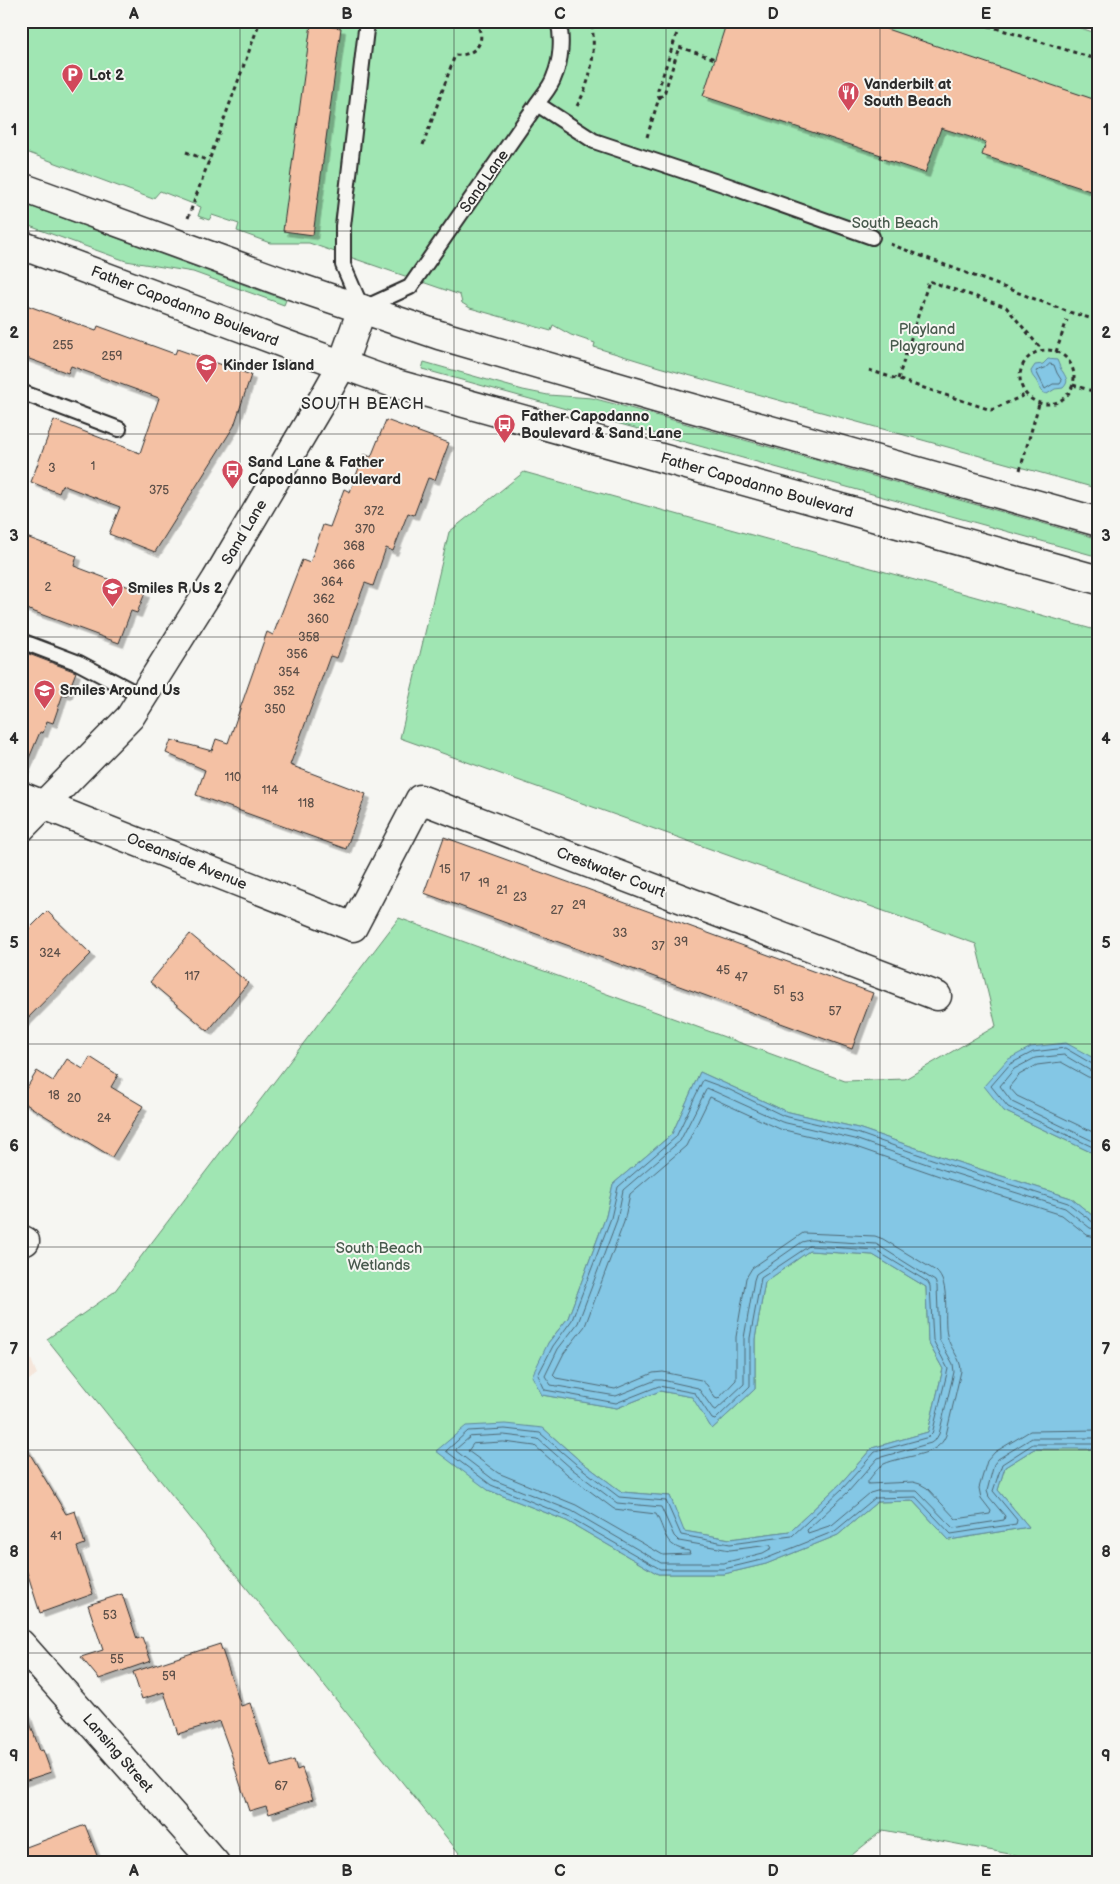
<svg xmlns="http://www.w3.org/2000/svg" width="1120" height="1884" font-family="'Balsamiq Sans',sans-serif">
<defs>
<filter id="shadow"><feDropShadow dx="4.5" dy="4.5" stdDeviation="0" flood-color="#0004"/></filter>
</defs>
<rect width="100%" height="100%" fill="#f6f6f2"/>
<filter id="ink" filterUnits="userSpaceOnUse"><feTurbulence type="fractalNoise" baseFrequency=".02" numOctaves="2"/><feDisplacementMap in="SourceGraphic" scale="10" xChannelSelector="R" yChannelSelector="G"/><feConvolveMatrix kernelMatrix="1 2 1 2 8 2 1 2 1" color-interpolation-filters="sRGB"/></filter>
<g filter="url(#ink)">
<polygon fill="#f5e6db" points="21,1335 37,1374 21,1386"/>
<g fill="#a0e6b3" stroke="#66886f">
<polygon points="21,21 1059,21 1099,34 1099,489 659,367 594,347 595,343 571,335 553,325 551,331 470,308 462,303 460,295 309,243 270,243 237,231 239,224 212,215 209,220 198,216 201,207 160,191 153,199 21,150"/>
<polygon points="21,203 286,300 284,305 193,272 126,261 21,223"/>
<polygon points="424,362 523,390 548,395 592,398 626,407 1099,539 1099,557 422,369"/>
<polygon points="524,472 1099,631 1099,1061 1097,1061 1004,1111 1099,1156 1099,1221 1071,1198 951,1160 858,1128 785,1111 700,1072 672,1134 613,1184 606,1216 568,1318 548,1343 542,1395 617,1408 660,1391 693,1397 712,1429 755,1389 755,1339 765,1282 809,1251 873,1255 926,1287 928,1342 943,1369 928,1432 872,1448 840,1484 790,1531 730,1539 683,1531 670,1496 622,1492 579,1460 543,1428 488,1490 567,1521 658,1574 724,1574 766,1564 838,1535 877,1502 913,1501 949,1540 1029,1527 998,1490 1005,1467 1034,1449 1099,1449 1099,1863 1057,1863 883,1830 842,1863 467,1863 47,1339 114,1292 399,918 845,1081 905,1079 996,1026 976,944 400,738 449,532"/>
</g>
<g fill="#84c7e5" stroke="#60899b">
<path d="M 1048,359 L 1057,360 C 1059,364 1060,369 1063,372 C 1067,379 1069,382 1063,388 L 1055,389 L 1047,394 C 1038,392 1041,388 1037,382 C 1034,377 1032,377 1031,371 L 1035,365 L 1043,364 Z"/>
<polygon points="1066,1043 1099,1061 1099,1156 1004,1111 984,1086 1007,1060 1031,1047"/>
<polygon points="700,1072 785,1111 858,1128 951,1160 1071,1198 1099,1221 1099,1449 1034,1449 1005,1467 998,1490 1029,1527 949,1540 913,1501 877,1502 838,1535 766,1564 724,1574 658,1574 567,1521 488,1490 436,1451 466,1426 505,1424 543,1428 579,1460 622,1492 670,1496 684,1531 730,1539 790,1531 840,1484 872,1448 928,1432 943,1369 928,1342 926,1287 873,1255 809,1251 765,1282 755,1339 755,1389 712,1429 692,1397 660,1391 617,1408 542,1395 532,1376 548,1343 568,1318 606,1216 613,1184 672,1134"/>
</g>
<g fill="none" stroke-linecap="round" stroke-linejoin="round">
<g stroke="#4f6975" stroke-width="1">
<polygon points="1050,364 1054,365 1057,373 1062,381 1060,384 1053,384 1045,389 1036,371 1045,368"/>
<polyline points="1099,1066 1094,1065 1065,1048 1033,1052 1010,1064 991,1086 1008,1107 1099,1150"/>
<polyline points="1099,1072 1091,1071 1064,1055 1035,1058 1014,1069 1000,1086 1012,1102 1099,1144"/>
<polyline points="1099,1079 1088,1077 1061,1062 1037,1065 1019,1075 1009,1087 1017,1096 1099,1135"/>
<polyline points="1099,1224 1094,1223 1068,1203 949,1165 857,1133 784,1116 730,1090 703,1080 676,1137 618,1187 611,1218 572,1320 553,1346 538,1375 545,1390 616,1403 659,1386 695,1393 712,1419 715,1420 750,1386 750,1338 761,1278 809,1246 875,1250 928,1282 930,1286 933,1340 948,1369 932,1434 929,1437 875,1452 843,1488 792,1536 730,1544 681,1535 666,1501 619,1497 576,1464 540,1433 505,1429 468,1431 446,1451 491,1485 569,1517 660,1569 724,1569 765,1559 835,1531 875,1498 916,1497 951,1534 1016,1524 1017,1520 993,1491 1002,1464 1033,1444 1099,1444"/>
<polyline points="1099,1230 1090,1228 1065,1208 947,1171 855,1139 782,1122 707,1088 680,1141 623,1190 617,1220 578,1323 558,1349 545,1376 551,1385 616,1396 656,1380 662,1380 698,1388 713,1409 716,1410 744,1384 744,1338 754,1280 756,1274 802,1242 810,1240 876,1244 935,1281 937,1286 939,1339 953,1364 954,1372 939,1434 936,1439 931,1443 878,1458 848,1492 807,1530 808,1533 832,1525 870,1493 877,1491 917,1491 953,1528 1004,1520 1005,1516 989,1497 987,1491 994,1464 998,1459 1032,1438 1099,1438"/>
<path d="M 1099,1238 L 1087,1235 L 1062,1215 L 945,1178 L 853,1146 L 780,1129 L 710,1097 L 686,1146 L 630,1194 L 624,1222 L 585,1326 L 564,1353 L 553,1375 L 556,1378 L 615,1389 L 653,1373 L 663,1372 L 701,1380 L 707,1385 L 715,1398 L 718,1399 L 736,1380 L 736,1337 L 746,1278 L 752,1268 L 803,1233 L 875,1236 L 883,1239 L 936,1271 C 951,1284 943,1316 947,1335 C 949,1348 961,1357 961,1371 L 946,1435 C 939,1457 903,1455 884,1464 C 878,1467 872,1476 868,1481 L 868,1484 L 913,1482 L 920,1484 L 927,1488 L 956,1519 L 990,1514 L 991,1511 L 981,1498 L 979,1488 L 987,1461 L 995,1452 L 1030,1431 L 1099,1430"/>
<polygon points="504,1435 538,1439 572,1469 617,1503 661,1507 674,1536 679,1541 730,1550 770,1545 772,1548 763,1553 723,1563 661,1563 572,1511 494,1480 456,1451 456,1449 470,1437"/>
<path d="M 504,1442 L 535,1446 L 567,1474 L 614,1509 L 656,1514 C 667,1534 663,1546 689,1551 L 690,1554 L 663,1555 L 576,1505 L 498,1473 L 468,1451 L 473,1444 Z"/>
</g>
</g>
<g fill="#f4c1a4" stroke="#2b2b2b" filter="url(#shadow)">
<polygon points="727,21 863,21 1099,101 1099,194 982,155 986,142 941,128 925,173 880,158 881,155 703,96"/>
<polygon points="311,24 341,28 313,235 283,231"/>
<polygon points="21,303 96,331 98,326 175,354 177,349 251,375 234,426 155,552 109,534 120,507 62,485 59,493 31,482 54,420 140,453 159,398 71,366 68,373 21,356"/>
<polygon points="386,420 449,443 435,480 428,478 414,515 408,513 393,551 386,548 373,586 365,583 337,658 330,656 290,765 366,794 346,849 196,795 205,770 166,753 171,740 212,751 216,739 228,743 267,632 273,635 302,560 310,563 323,525 330,527 344,489 350,492 364,454 371,457"/>
<polygon points="21,535 77,556 74,566 145,593 137,613 131,611 119,643 21,607"/>
<polygon points="21,651 76,672 67,695 63,694 53,723 47,721 43,733 40,732 22,775"/>
<polygon points="444,837 873,993 852,1049 424,893"/>
<polygon points="47,911 91,954 21,1025 21,937"/>
<polygon points="190,934 248,983 208,1031 150,982"/>
<polygon points="90,1057 118,1075 111,1087 143,1106 112,1157 21,1101 21,1097 37,1071 53,1081 67,1059 83,1069"/>
<polygon points="21,1439 66,1514 75,1511 85,1544 77,1547 93,1594 40,1613 21,1553"/>
<polygon points="122,1594 137,1639 142,1637 151,1661 99,1679 81,1657 103,1650 88,1605"/>
<polygon points="220,1644 241,1706 250,1703 271,1767 294,1760 297,1770 302,1768 313,1799 269,1814 266,1806 249,1811 233,1762 234,1762 219,1721 178,1734 164,1692 142,1699 133,1672"/>
<polygon points="21,1706 24,1706 40,1751 43,1750 51,1772 21,1782"/>
<polygon points="85,1825 100,1863 21,1863 21,1849"/>
</g>
<g fill="none" stroke-linecap="round" stroke-linejoin="round">
<defs>
<g id="service">
<path d="M 367,21 L 343,226 L 343,265 L 362,309 L 410,287 L 537,104 C 542,96 551,87 554,77 C 561,61 563,38 558,21"/>
<polyline points="537,104 594,141 726,185 872,237"/>
<polyline points="21,392 119,429"/>
<polyline points="21,641 79,663 143,697"/>
</g>
<g id="minor">
<polyline points="21,796 353,927 420,799 937,996"/>
<polyline points="21,1239 25,1241"/>
<polyline points="21,1644 215,1863"/>
</g>
<polyline id="tertiary" points="21,828 130,717 216,580 324,397 342,365 362,309"/>
<g id="secondary">
<polyline points="21,187 288,284 439,335 659,399 1099,522"/>
<polyline points="21,245 288,345 396,384 1099,580"/>
</g>
</defs>
<use href="#service" stroke="#2b2b2b" stroke-width="18"/>
<use href="#minor" stroke="#2b2b2b" stroke-width="31"/>
<use href="#tertiary" stroke="#2b2b2b" stroke-width="31"/>
<use href="#secondary" stroke="#2b2b2b" stroke-width="31"/>
<g stroke="#2b2b2b" stroke-width="3" stroke-dasharray="4 4" stroke-linecap="butt">
<polyline points="327,21 327,26"/>
<polyline points="973,21 1099,60"/>
<polyline points="592,25 607,26 613,21"/>
<polyline points="659,98 664,94 679,47 715,59"/>
<path d="M 577,106 C 591,82 597,49 591,21"/>
<polyline points="647,137 659,98 658,90 681,21"/>
<path d="M 423,145 L 455,55 C 477,57 490,37 473,21"/>
<polyline points="186,152 209,161"/>
<polyline points="188,218 260,21"/>
<polyline points="890,244 1069,312 1093,319 1099,318"/>
<circle cx="1047" cy="377" r="27"/>
<polyline points="1056,352 1067,320"/>
<polyline points="869,370 991,410 1025,395"/>
<polyline points="898,379 929,281 1006,307 1042,350"/>
<polyline points="1073,385 1099,393"/>
<polyline points="1020,470 1039,404"/>
</g>
<use href="#service" stroke="#f6f6f2" stroke-width="14"/>
<use href="#minor" stroke="#f6f6f2" stroke-width="28"/>
<use href="#tertiary" stroke="#f6f6f2" stroke-width="28"/>
<use href="#secondary" stroke="#f6f6f2" stroke-width="28"/>
</g>
</g>
<path fill="none" stroke="#2b2b2b" stroke-width="1" stroke-opacity="0.55" d="M 240,21 L 240,1863M 454,21 L 454,1863M 666,21 L 666,1863M 880,21 L 880,1863M 21,231 L 1099,231M 21,434 L 1099,434M 21,637 L 1099,637M 21,840 L 1099,840M 21,1044 L 1099,1044M 21,1247 L 1099,1247M 21,1450 L 1099,1450M 21,1653 L 1099,1653"/>
<defs>
<symbol id="parking-pin" viewBox="-11 -11 22 30"><path d="M0 17L-7.5 6A9.5 9.5 0 1 1 7.5 6Z" fill="#d1495b" stroke="#f6f6f2"/><path d="M-3.5-5.5H1a3.5 3.5 0 0 1 0 7H-1V5.5H-3.5ZM-1-3.4V-.6H.8a1.4 1.4 0 0 0 0-2.8Z" fill="#fff"/></symbol>
<symbol id="restaurant-pin" viewBox="-11 -11 22 30"><path d="M0 17L-7.5 6A9.5 9.5 0 1 1 7.5 6Z" fill="#d1495b" stroke="#f6f6f2"/><path d="M-5-6h1v4h1v-4h1v4h1v-4h1v5L-1.5 .5V6h-2V.5L-5-1ZM5-6V6H3V1.5H1.5Q1.5-4 5-6Z" fill="#fff"/></symbol>
<symbol id="school-pin" viewBox="-11 -11 22 30"><path d="M0 17L-7.5 6A9.5 9.5 0 1 1 7.5 6Z" fill="#d1495b" stroke="#f6f6f2"/><path d="M0-5L7-2L0 1L-7-2ZM-4 1L0 2.5L4 1V4Q0 6-4 4Z" fill="#fff"/></symbol>
<symbol id="bus-pin" viewBox="-11 -11 22 30"><path d="M0 17L-7.5 6A9.5 9.5 0 1 1 7.5 6Z" fill="#d1495b" stroke="#f6f6f2"/><path d="M-5-6H5V4H4V6H2V4H-2V6H-4V4H-5ZM-3.5-4V0h7V-4ZM-3.5 1.2v1.5H-2V1.2ZM2 1.2v1.5H3.5V1.2Z" fill="#fff"/></symbol>
</defs>
<g fill-rule="evenodd">
<use href="#parking-pin" x="60" y="62" width="25" height="34"/>
<use href="#restaurant-pin" x="836" y="80" width="25" height="34"/>
<use href="#school-pin" x="194" y="352" width="25" height="34"/>
<use href="#bus-pin" x="492" y="412" width="25" height="34"/>
<use href="#bus-pin" x="220" y="458" width="25" height="34"/>
<use href="#school-pin" x="100" y="576" width="25" height="34"/>
<use href="#school-pin" x="32" y="678" width="25" height="34"/>
</g>
<g text-anchor="middle" stroke-width="4" stroke-linejoin="round" paint-order="stroke">
<g font-size="12" fill="#5d5049">
<text x="63" y="349">255</text>
<text x="112" y="360">259</text>
<text x="93" y="470">1</text>
<text x="52" y="472">3</text>
<text x="159" y="494">375</text>
<text x="374" y="515">372</text>
<text x="365" y="533">370</text>
<text x="354" y="550">368</text>
<text x="344" y="569">366</text>
<text x="332" y="586">364</text>
<text x="48" y="591">2</text>
<text x="324" y="603">362</text>
<text x="318" y="623">360</text>
<text x="309" y="641">358</text>
<text x="297" y="658">356</text>
<text x="289" y="676">354</text>
<text x="284" y="695">352</text>
<text x="275" y="713">350</text>
<text x="233" y="781">110</text>
<text x="270" y="794">114</text>
<text x="306" y="807">118</text>
<text x="445" y="873">15</text>
<text x="465" y="881">17</text>
<text x="484" y="887">19</text>
<text x="502" y="894">21</text>
<text x="520" y="901">23</text>
<text x="579" y="909">29</text>
<text x="557" y="914">27</text>
<text x="620" y="937">33</text>
<text x="681" y="946">39</text>
<text x="658" y="950">37</text>
<text x="50" y="957">324</text>
<text x="723" y="974">45</text>
<text x="192" y="980">117</text>
<text x="741" y="981">47</text>
<text x="779" y="994">51</text>
<text x="797" y="1001">53</text>
<text x="835" y="1015">57</text>
<text x="54" y="1099">18</text>
<text x="74" y="1102">20</text>
<text x="104" y="1122">24</text>
<text x="56" y="1540">41</text>
<text x="110" y="1619">53</text>
<text x="117" y="1663">55</text>
<text x="169" y="1680">59</text>
<text x="281" y="1790">67</text>
</g>
<g font-size="15" font-weight="bold" fill="#2b2b2b" stroke="#f6f6f2" text-anchor="start">
<text x="89" y="80">Lot 2</text>
<text x="864" y="89">Vanderbilt at<tspan x="864" dy="17">South Beach</tspan></text>
<text x="223" y="370">Kinder Island</text>
<text x="521" y="421">Father Capodanno<tspan x="521" dy="17">Boulevard &amp; Sand Lane</tspan></text>
<text x="248" y="467">Sand Lane &amp; Father<tspan x="248" dy="17">Capodanno Boulevard</tspan></text>
<text x="128" y="593">Smiles R Us 2</text>
<text x="60" y="695">Smiles Around Us</text>
</g>
<g font-size="15" fill="#2b2b2b" stroke="#f6f6f2">
<text transform="translate(484 181) rotate(-55)" y="5">Sand Lane</text>
<text transform="translate(185 306) rotate(21)" y="5">Father Capodanno Boulevard</text>
<text transform="translate(757 485) rotate(16)" y="5">Father Capodanno Boulevard</text>
<text transform="translate(244 532) rotate(-59)" y="5">Sand Lane</text>
<text transform="translate(187 861) rotate(22)" y="5">Oceanside Avenue</text>
<text transform="translate(611 872) rotate(21)" y="5">Crestwater Court</text>
<text transform="translate(118 1753) rotate(49)" y="5">Lansing Street</text>
</g>
<g font-size="15" fill="#485a4d" stroke="#f6f6f2">
<text x="895" y="228">South Beach</text>
<text x="927" y="334">Playland<tspan x="927" dy="17">Playground</tspan></text>
<text x="379" y="1253">South Beach<tspan x="379" dy="17">Wetlands</tspan></text>
</g>
<g font-size="16" letter-spacing="1" fill="#2b2b2b" stroke="#f6f6f2">
<text x="363" y="409">SOUTH BEACH</text>
</g>
</g>
<rect width="1120" height="1884" fill="none" stroke="#f6f6f2" stroke-width="55"/>
<rect x="28" y="28" width="1064" height="1828" fill="none" stroke="#2b2b2b" stroke-width="2"/>
<g font-size="16" text-anchor="middle" font-weight="bold" fill="#2b2b2b">
<text x="134" y="19">A</text>
<text x="347" y="19">B</text>
<text x="560" y="19">C</text>
<text x="773" y="19">D</text>
<text x="986" y="19">E</text>
<text x="14" y="135">1</text>
<text x="1106" y="135">1</text>
<text x="14" y="338">2</text>
<text x="1106" y="338">2</text>
<text x="14" y="541">3</text>
<text x="1106" y="541">3</text>
<text x="14" y="744">4</text>
<text x="1106" y="744">4</text>
<text x="14" y="948">5</text>
<text x="1106" y="948">5</text>
<text x="14" y="1151">6</text>
<text x="1106" y="1151">6</text>
<text x="14" y="1354">7</text>
<text x="1106" y="1354">7</text>
<text x="14" y="1557">8</text>
<text x="1106" y="1557">8</text>
<text x="14" y="1761">9</text>
<text x="1106" y="1761">9</text>
<text x="134" y="1876">A</text>
<text x="347" y="1876">B</text>
<text x="560" y="1876">C</text>
<text x="773" y="1876">D</text>
<text x="986" y="1876">E</text>
</g>
</svg>
